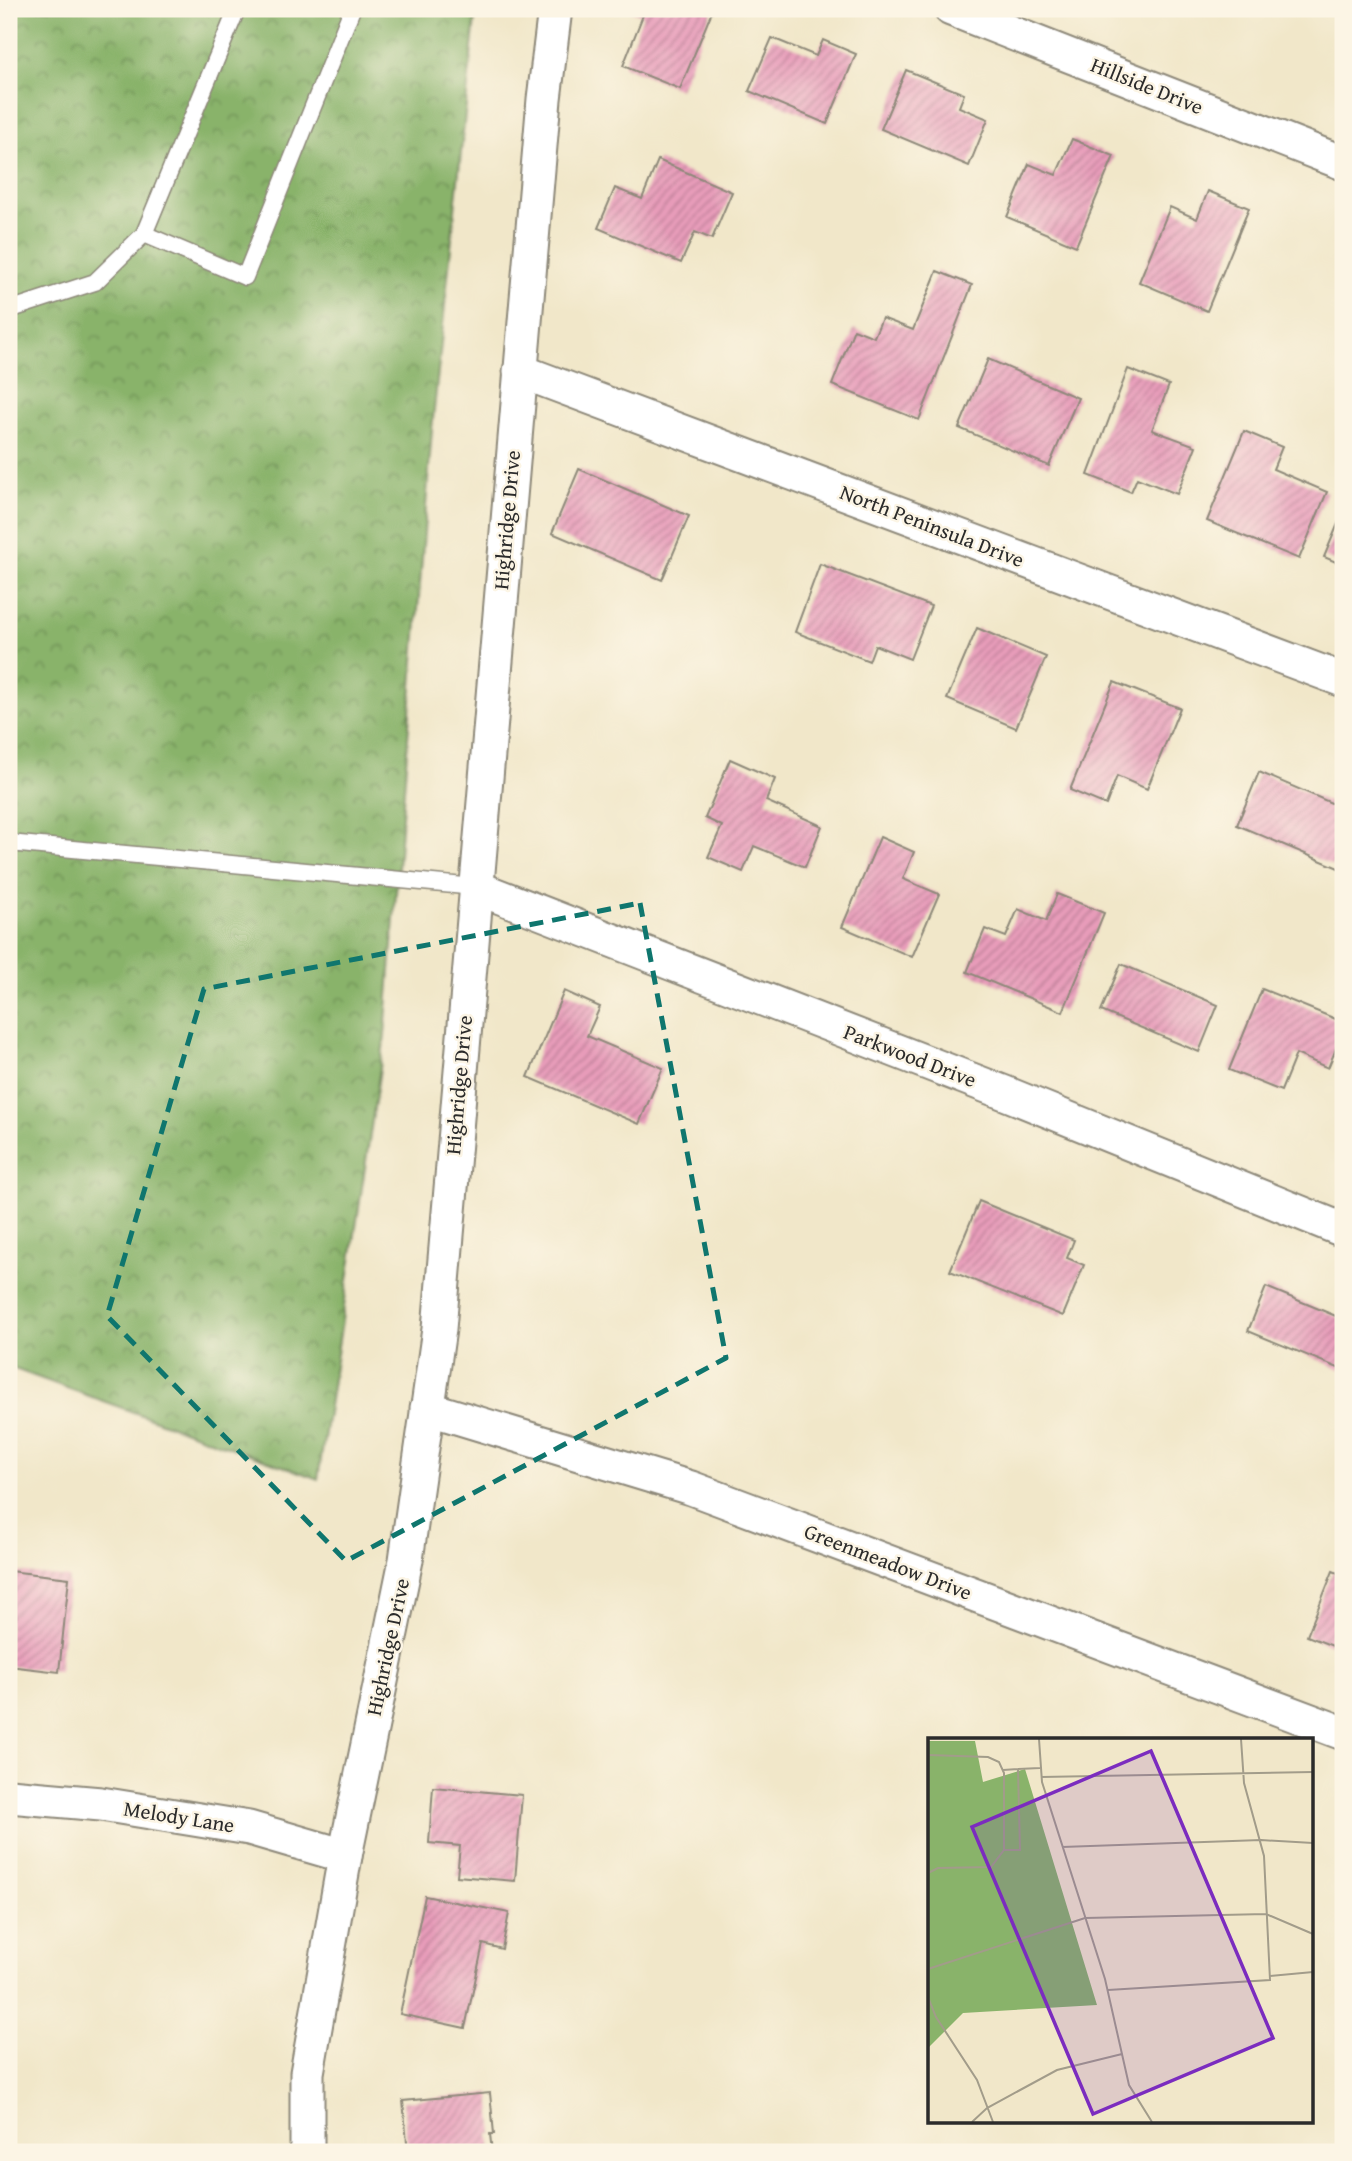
<svg xmlns="http://www.w3.org/2000/svg" width="1352" height="2161" font-family="'Gentium Book Plus',serif">
<defs>
<pattern id="forest-crowns" width="20" height="18" patternUnits="userSpaceOnUse" patternTransform="scale(1.75)"><rect width="20" height="18" fill="#89b36a"/><path d="M2 6a3 3 0 1 1 6 0M12 15a3 3 0 1 1 6 0" fill="none" stroke="#709257"/></pattern>
<pattern id="building-hatch" width="6" height="6" patternUnits="userSpaceOnUse" patternTransform="scale(1.75)"><rect width="6" height="6" fill="#e89cba"/><path d="M-1 1l2-2M0 6l6-6M5 7l2-2" fill="none" stroke="#bc7f97"/></pattern>
</defs>
<rect width="100%" height="100%" fill="#fcf5e5"/>
<filter id="ink" filterUnits="userSpaceOnUse"><feTurbulence type="fractalNoise" baseFrequency=".0143" numOctaves="2"/><feDisplacementMap in="SourceGraphic" scale="14" xChannelSelector="R" yChannelSelector="G"/><feConvolveMatrix kernelMatrix="1 2 1 2 8 2 1 2 1" color-interpolation-filters="sRGB"/></filter>
<filter id="wash" filterUnits="userSpaceOnUse"><feTurbulence type="fractalNoise" baseFrequency=".00686" numOctaves="4" result="noise"/><feDisplacementMap in="SourceGraphic" scale="28" xChannelSelector="R" yChannelSelector="G"/><feGaussianBlur stdDeviation="1.57" result="paint"/><feColorMatrix in="noise" values="0 0 0 0 0 0 0 0 0 0 0 0 0 0 0 0 0 1.4 0 .05"/><feComposite in="paint" operator="in"/></filter>
<g filter="url(#wash)">
<rect width="100%" height="100%" fill="#f1e7c9"/>
<polygon fill="url(#forest-crowns)" stroke="#5a6f4a" stroke-width="2" points="9,9 476,9 432,429 385,1035 318,1479 9,1367"/>
<g id="blocks">
<g fill="url(#building-hatch)">
<polygon points="627,9 713,9 680,89 623,66 643,15"/>
<polygon points="772,38 816,56 823,40 856,54 827,124 749,91"/>
<polygon points="906,70 964,94 959,107 988,119 969,166 881,129"/>
<polygon points="1072,139 1114,156 1076,246 1007,217 1029,164 1056,175"/>
<polygon points="658,160 732,192 712,239 695,232 681,263 598,228 615,188 642,199"/>
<polygon points="1208,191 1249,208 1207,311 1139,282 1170,207 1197,219"/>
<polygon points="937,271 972,285 919,420 832,385 854,329 874,337 882,318 913,330"/>
<polygon points="988,359 1078,398 1049,466 959,428"/>
<polygon points="1128,369 1169,385 1152,430 1196,446 1177,494 1137,478 1131,492 1088,475"/>
<polygon points="1244,431 1282,447 1273,469 1327,492 1299,559 1207,521"/>
<polygon points="579,469 689,516 662,580 552,533"/>
<polygon points="1343,512 1343,565 1324,557"/>
<polygon points="820,564 931,606 910,659 875,645 869,661 795,632"/>
<polygon points="977,628 1046,657 1016,728 947,699"/>
<polygon points="1114,682 1180,708 1147,789 1117,776 1106,805 1070,790"/>
<polygon points="730,759 775,779 766,801 822,826 805,867 754,846 743,872 708,857 722,826 705,818"/>
<polygon points="1259,772 1343,808 1343,870 1237,825"/>
<polygon points="880,837 914,852 903,879 939,894 912,957 842,927"/>
<polygon points="1057,894 1104,913 1063,1012 967,972 985,929 1006,937 1018,909 1046,921"/>
<polygon points="1121,964 1218,1005 1199,1052 1101,1011"/>
<polygon points="1262,989 1343,1022 1343,1032 1328,1068 1296,1054 1281,1091 1229,1070"/>
<polygon points="564,991 600,1007 587,1036 663,1068 639,1124 528,1077"/>
<polygon points="979,1201 1074,1240 1067,1258 1084,1265 1063,1316 950,1271"/>
<polygon points="1266,1287 1343,1319 1343,1370 1248,1331"/>
<polygon points="9,1571 69,1578 59,1672 9,1666"/>
<polygon points="1333,1571 1343,1575 1343,1650 1307,1636"/>
<polygon points="433,1787 522,1795 515,1881 457,1876 460,1846 429,1843"/>
<polygon points="425,1896 509,1913 502,1949 483,1944 465,2028 400,2014"/>
<polygon points="490,2093 494,2134 490,2134 492,2152 408,2152 403,2101"/>
</g>
</g>
</g>
<g filter="url(#ink)">
<use href="#blocks" fill-opacity="0" stroke="#8e897a" stroke-width="2"/>
<g fill="none" stroke-linecap="round" stroke-linejoin="round">
<defs>
<g id="lane">
<polyline points="144,234 245,277 352,9"/>
<polyline points="9,307 15,308 95,282 144,234 237,9"/>
<polyline points="9,843 475,887"/>
</g>
<g id="street">
<polyline points="951,9 1343,163"/>
<polyline points="520,371 1343,680"/>
<polyline points="475,887 1005,1093 1343,1230"/>
<polyline points="427,1408 691,1488 1343,1733"/>
<polyline points="9,1796 101,1804 249,1828 345,1856"/>
<polyline points="307,2152 307,2073 345,1856 406,1560 439,1329 544,99 555,9"/>
</g>
</defs>
<use href="#lane" stroke="#8e897a" stroke-width="19"/>
<use href="#street" stroke="#8e897a" stroke-width="37"/>
<use href="#lane" stroke="#fff" stroke-width="16"/>
<use href="#street" stroke="#fff" stroke-width="33"/>
</g>
</g>
<path fill="none" stroke="#0f766e" stroke-width="5" stroke-dasharray="14 9" stroke-linejoin="round" d="M 640,903 L 726,1358 L 346,1561 L 107,1316 L 204,989 Z"/>
<g text-anchor="middle" stroke-width="5" stroke-linejoin="round" paint-order="stroke">
<g font-size="21" fill="#2b2b2b" stroke="#fcf5e5">
<text transform="translate(1147 86) rotate(22)" y="7">Hillside Drive</text>
<text transform="translate(507 520) rotate(-85)" y="7">Highridge Drive</text>
<text transform="translate(932 526) rotate(21)" y="7">North Peninsula Drive</text>
<text transform="translate(910 1056) rotate(21)" y="7">Parkwood Drive</text>
<text transform="translate(459 1085) rotate(-85)" y="7">Highridge Drive</text>
<text transform="translate(888 1562) rotate(21)" y="7">Greenmeadow Drive</text>
<text transform="translate(388 1647) rotate(-78)" y="7">Highridge Drive</text>
<text transform="translate(179 1817) rotate(9)" y="7">Melody Lane</text>
</g>
</g>
<g transform="translate(928 1738)">
<rect width="385" height="385" fill="#f1e7c9"/>
<path d="M 0,3 L 47,3 L 55,44 L 97,31 L 169,267 L 35,275 L 0,310 Z" fill="#89b36a"/>
<path fill="none" stroke="#a29c8a" stroke-width="2" d="M 111,1 L 114,44 L 177,241 L 201,347 L 224,384M 0,17 L 60,19 L 71,24 L 76,35 L 76,112 L 63,129 L 10,130 L 0,135M 90,31 L 112,30M 75,32 L 90,31 L 92,112 L 76,112M 113,39 L 385,34M 134,109 L 333,102 L 385,105M 0,231 L 157,180 L 338,176 L 385,196M 342,238 L 385,234M 180,252 L 342,242 L 336,118 L 316,45 L 313,1M 0,259 L 8,279 L 49,342 L 65,384M 44,384 L 59,370 L 129,332 L 194,316"/>
<path fill="#7b2cbf" fill-opacity="0.15" stroke="#7b2cbf" stroke-width="3.5" d="M 223,13 L 345,300 L 165,376 L 44,89 Z"/>
<rect width="385" height="385" fill="none" stroke="#2b2b2b" stroke-width="3.5"/>
</g>
<rect width="1352" height="2161" fill="none" stroke="#fcf5e5" stroke-width="35"/>
</svg>
